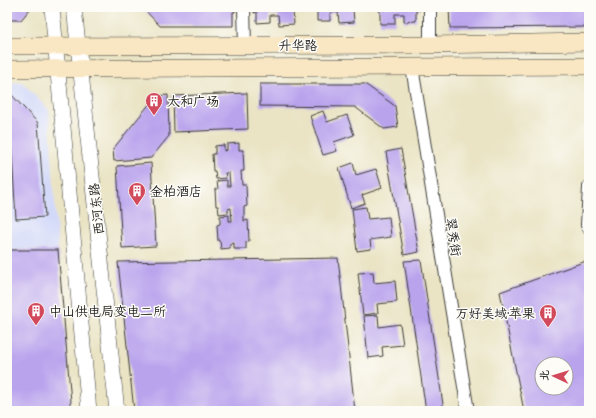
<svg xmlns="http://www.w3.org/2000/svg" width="596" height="418" font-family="'Balsamiq Sans','LXGW WenKai TC',sans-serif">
<rect width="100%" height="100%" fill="#fdfcf7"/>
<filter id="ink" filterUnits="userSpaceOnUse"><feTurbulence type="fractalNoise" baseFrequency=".025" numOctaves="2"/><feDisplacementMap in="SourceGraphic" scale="8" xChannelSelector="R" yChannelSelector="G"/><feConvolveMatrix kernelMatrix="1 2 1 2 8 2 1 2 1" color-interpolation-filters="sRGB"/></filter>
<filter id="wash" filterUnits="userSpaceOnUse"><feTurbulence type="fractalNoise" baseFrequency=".012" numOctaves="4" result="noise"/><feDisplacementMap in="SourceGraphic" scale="16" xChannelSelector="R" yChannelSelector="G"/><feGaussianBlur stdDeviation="0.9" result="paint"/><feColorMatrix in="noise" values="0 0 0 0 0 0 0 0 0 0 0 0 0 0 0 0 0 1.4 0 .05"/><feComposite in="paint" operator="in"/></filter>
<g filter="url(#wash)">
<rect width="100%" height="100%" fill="#eae4c5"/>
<polygon fill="#d3d9f9" points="22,82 49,110 58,250 7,249 7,83"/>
<g id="blocks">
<g fill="#b9a3ed" fill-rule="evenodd">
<polygon points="7,7 30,7 30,9 21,20 7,20"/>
<polygon points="142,7 235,7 235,12 233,12 233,26 160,26"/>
<polygon points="254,7 295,7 295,11 293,11 294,24 279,25 278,15 270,15 270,22 257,23 257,12 254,13"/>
<polygon points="314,7 355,7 355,9 353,9 354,22 339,23 338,12 330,13 330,21 317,21 317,11 314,10"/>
<polygon points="378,7 419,7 420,10 416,10 416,21 404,22 404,14 395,14 395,24 380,24 380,11 378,11"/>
<polygon points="449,7 589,7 589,27 450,28"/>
<polygon points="260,84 365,84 395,106 398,127 384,129 355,107 260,106"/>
<polygon points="7,92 9,92 38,123 45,217 16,219 11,138 7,135"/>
<polygon points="247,93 248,129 174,132 173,96"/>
<polygon points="168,95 169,136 151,158 114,161 113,149 156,96"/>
<polygon points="323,111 327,122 347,115 354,135 334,142 337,151 323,155 310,116"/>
<polygon points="239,143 239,150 243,150 244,171 241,171 242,185 246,185 247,206 244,207 244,221 248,220 249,241 246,242 246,249 234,249 234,243 230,244 230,248 221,249 220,241 218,241 217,225 220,224 220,216 229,215 229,221 232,221 231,208 228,209 228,213 219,214 218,206 216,206 215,189 218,189 217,181 227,180 227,186 230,186 229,173 225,173 226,178 216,179 215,171 213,171 212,154 215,154 215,146 224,145 224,151 227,150 227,144"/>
<polygon points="401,149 419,252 404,255 386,152"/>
<polygon points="151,163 156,246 122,248 117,166"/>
<polygon points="353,163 356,175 376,169 382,188 362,195 365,203 351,208 339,168"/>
<polygon points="366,207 368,219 389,217 391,237 370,240 371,249 357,251 352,209"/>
<polygon points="7,250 58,250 71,402 65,411 7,411"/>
<polygon points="338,258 355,411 134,411 118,262"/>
<polygon points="421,260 444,411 426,411 404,261"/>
<path d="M 589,260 L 589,411 L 524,411 L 500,292 ZM 542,364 L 566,364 L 566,388 L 542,388 Z"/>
<polygon points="373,272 374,283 395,281 397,302 377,304 378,313 363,315 358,273"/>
<polygon points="378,315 379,327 400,324 403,345 382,347 383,356 368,358 364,316"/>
</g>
</g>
</g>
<g filter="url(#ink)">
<use href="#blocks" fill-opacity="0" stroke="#3b3a35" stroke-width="1"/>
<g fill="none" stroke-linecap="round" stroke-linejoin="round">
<defs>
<g id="minor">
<polyline points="244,7 245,46"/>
<polyline points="430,45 430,7"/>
<polyline points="412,67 468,411"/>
<polyline points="589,187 587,225 589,228"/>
</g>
<g id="tertiary">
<polyline points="52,7 89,411"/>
<polyline points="74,7 117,411"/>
</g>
<g id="secondary">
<polyline points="7,46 430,45 589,42"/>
<polyline points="7,69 589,66"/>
</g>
</defs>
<use href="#minor" stroke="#3b3a35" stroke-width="14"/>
<use href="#tertiary" stroke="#3b3a35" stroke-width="16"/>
<use href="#secondary" stroke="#3b3a35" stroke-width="18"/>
<use href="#minor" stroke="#fff" stroke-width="12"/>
<use href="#tertiary" stroke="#fff" stroke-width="15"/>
<use href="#secondary" stroke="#f9e7c3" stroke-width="17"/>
</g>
</g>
<defs>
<symbol id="building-pin" viewBox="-11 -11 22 30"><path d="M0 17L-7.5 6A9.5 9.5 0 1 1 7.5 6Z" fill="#d1495b" stroke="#fdfcf7"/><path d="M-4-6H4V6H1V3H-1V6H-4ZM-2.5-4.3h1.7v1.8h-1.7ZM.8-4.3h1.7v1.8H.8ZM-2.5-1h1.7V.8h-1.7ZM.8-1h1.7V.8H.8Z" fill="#fff"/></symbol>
</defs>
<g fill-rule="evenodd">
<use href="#building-pin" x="144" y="91" width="20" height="27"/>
<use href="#building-pin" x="127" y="181" width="20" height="27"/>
<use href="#building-pin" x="26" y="301" width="20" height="27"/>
<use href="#building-pin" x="538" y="303" width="20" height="27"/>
</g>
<g text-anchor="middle" stroke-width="3" stroke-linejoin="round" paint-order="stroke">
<g font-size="13" fill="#1c1c1c" stroke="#fdfcf7">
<text x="298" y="50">升华路</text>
<text transform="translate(96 209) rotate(-96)" y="5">西河东路</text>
<text transform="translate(454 237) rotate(81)" y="5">翠秀街</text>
</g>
<g font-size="13" fill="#1c1c1c" stroke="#fdfcf7" text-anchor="start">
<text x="167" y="106">太和广场</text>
<text x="150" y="196">金柏酒店</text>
<text x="49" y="316">中山供电局变电二所</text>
<text x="535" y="318" text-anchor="end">万好美域·苹果</text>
</g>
</g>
<rect width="596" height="418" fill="none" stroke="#fdfcf7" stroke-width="24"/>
<g transform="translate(554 376) rotate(274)"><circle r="19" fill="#fdfcf7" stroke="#a3a29f"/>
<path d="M0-3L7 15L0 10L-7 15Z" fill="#d1495b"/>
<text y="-6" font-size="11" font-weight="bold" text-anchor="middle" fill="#1c1c1c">北</text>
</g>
</svg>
